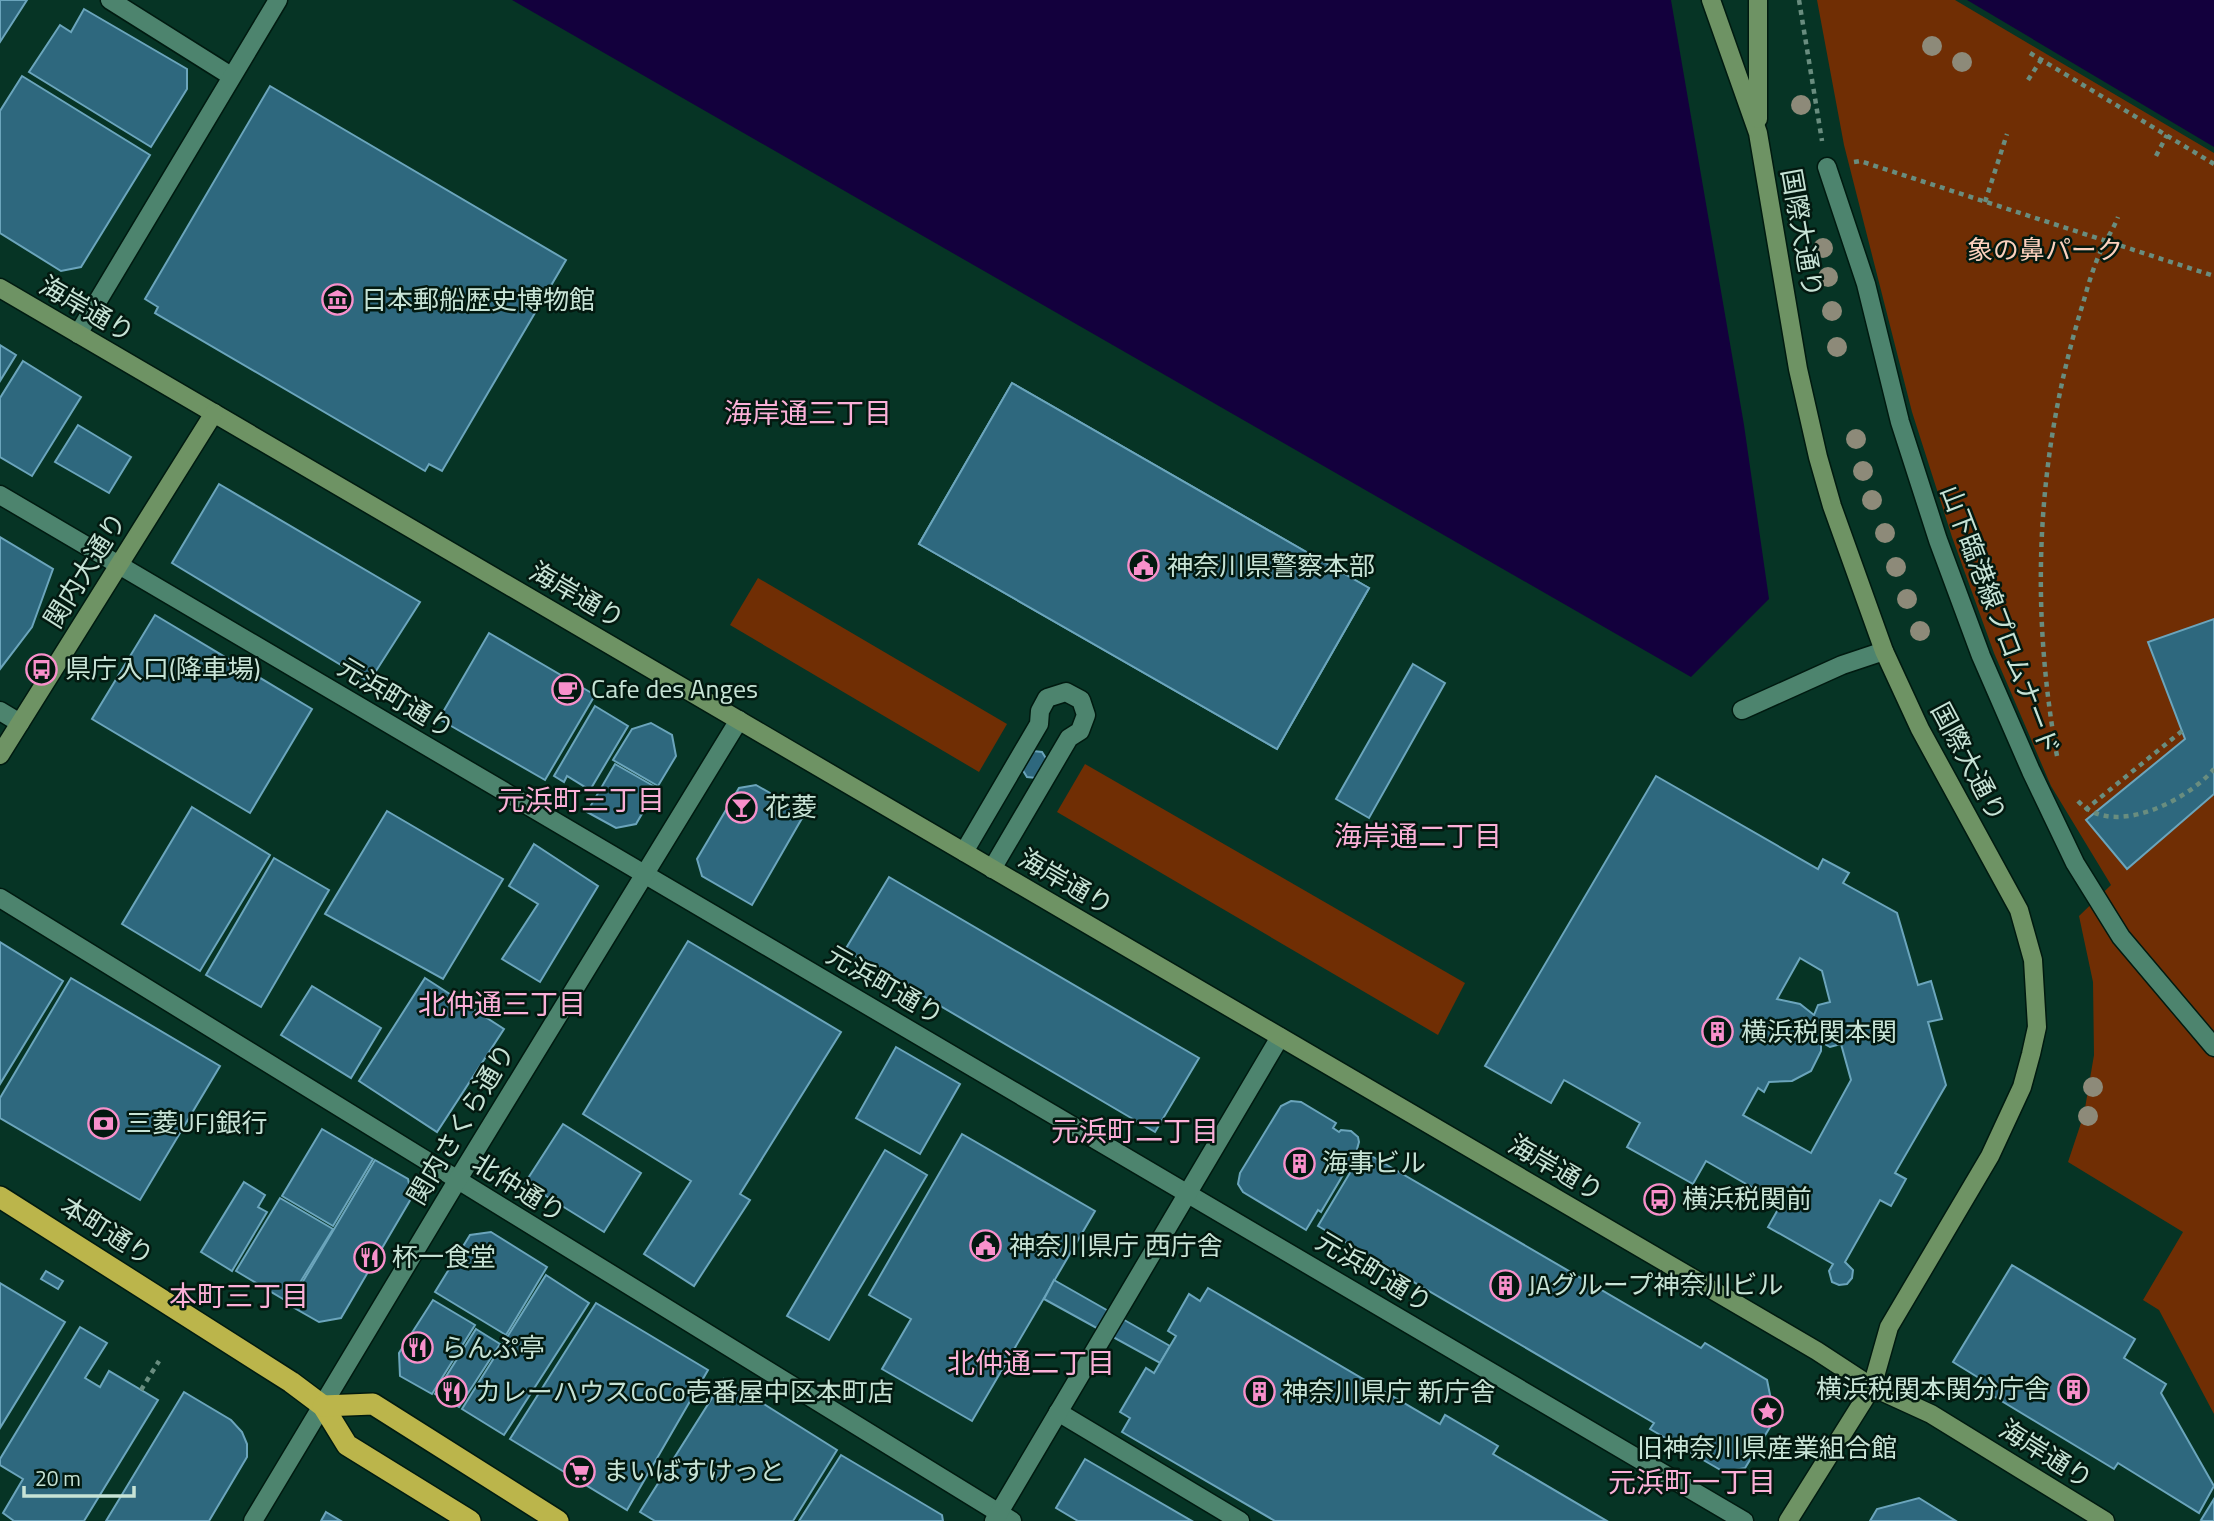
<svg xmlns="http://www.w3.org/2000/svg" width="2214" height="1521" font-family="'Titillium Web','Noto Sans JP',sans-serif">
<rect width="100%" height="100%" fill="#063425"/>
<g fill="#702e04">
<polygon points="1817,0 1955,0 2214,153 2214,1414 2159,1310 2143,1300 2183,1232 2068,1162 2084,1114 2094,1055 2093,982 2079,916 2111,885 2051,786 1994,653 1952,537 1912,412 1844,145"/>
<polygon points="758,578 1007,724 979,772 730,625"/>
<polygon points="1085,764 1465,983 1438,1035 1057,812"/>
</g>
<g fill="#13003d">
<polygon points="512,0 1671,0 1744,425 1769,599 1691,677"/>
<polygon points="1967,0 2214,0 2214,147"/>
</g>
<g fill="#2e687e" stroke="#6ba5bc" stroke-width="2" fill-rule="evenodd">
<polygon points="0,0 27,0 0,42"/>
<polygon points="84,9 187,69 187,89 151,147 29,72 60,25 71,32"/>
<polygon points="22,76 150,155 81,267 61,271 0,233 0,111"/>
<polygon points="270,86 566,260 442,471 429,464 425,471 155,313 158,307 145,299"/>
<polygon points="0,345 16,355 0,381"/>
<polygon points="23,361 81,397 32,476 0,457 0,398"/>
<polygon points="1012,383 1369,588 1277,749 919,544"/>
<polygon points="1012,383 1369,588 1277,749 919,544"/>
<polygon points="78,425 131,457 109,493 55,462"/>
<polygon points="219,484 420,602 369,682 172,563"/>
<polygon points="0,537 53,569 32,627 0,669"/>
<polygon points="155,615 312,709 250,813 92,719"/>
<polygon points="2214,619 2214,794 2127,869 2086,820 2185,739 2148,642"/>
<polygon points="489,633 595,695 545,780 439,719"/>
<polygon points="1413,664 1445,683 1369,818 1336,799"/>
<polygon points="595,706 628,726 590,790 567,776 564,782 554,776"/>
<polygon points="651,723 672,735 676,756 658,786 613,760 632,729"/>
<polygon points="1033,751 1042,752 1047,760 1036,778 1027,777 1022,769"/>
<polygon points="615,764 657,788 636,824 616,828 587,812"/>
<path d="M 1656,776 L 1818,869 L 1823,859 L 1849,873 L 1843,883 L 1897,913 L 1918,985 L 1931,981 L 1942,1019 L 1928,1022 L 1946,1085 L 1895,1173 L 1906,1179 L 1891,1206 L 1880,1200 L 1845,1262 L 1853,1270 L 1852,1278 L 1847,1284 L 1839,1285 L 1832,1282 L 1829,1271 L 1833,1264 L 1768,1227 L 1781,1204 L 1706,1161 L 1693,1184 L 1627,1147 L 1640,1123 L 1564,1080 L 1551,1103 L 1485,1066 ZM 1800,958 L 1822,971 L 1830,1002 L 1818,1005 L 1814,1015 L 1800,1004 L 1777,999 ZM 1821,1042 L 1830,1047 L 1841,1044 L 1851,1080 L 1811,1153 L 1743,1115 L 1758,1088 L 1764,1092 L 1769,1082 L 1792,1081 L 1811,1071 L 1821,1051 Z"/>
<polygon points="756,785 805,813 752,905 702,876 697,859 739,788"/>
<polygon points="192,807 270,855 200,971 122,924"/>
<polygon points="387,811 503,879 443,979 325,914"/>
<polygon points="534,844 598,886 540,982 502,959 538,904 509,886"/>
<polygon points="274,858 329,890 261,1007 206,975"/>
<polygon points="889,877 1199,1058 1155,1132 845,950"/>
<polygon points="688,941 841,1032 740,1194 750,1200 694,1286 644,1254 691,1181 583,1114"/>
<polygon points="0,942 63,981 0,1084"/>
<polygon points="71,978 220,1066 140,1200 0,1118 0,1098"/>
<polygon points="425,978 504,1029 437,1132 359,1081"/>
<polygon points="312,986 381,1028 351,1078 281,1035"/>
<polygon points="896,1047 960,1084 920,1154 856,1118"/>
<polygon points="1291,1101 1301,1102 1336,1123 1333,1128 1339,1132 1341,1130 1351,1131 1358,1137 1359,1142 1356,1153 1321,1212 1318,1210 1306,1230 1243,1192 1238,1184 1240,1173 1281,1106"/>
<polygon points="563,1124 641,1173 604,1232 525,1183"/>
<polygon points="322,1129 373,1159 333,1226 282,1196"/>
<polygon points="962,1134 1095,1211 972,1421 882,1369 911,1319 869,1295"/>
<polygon points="885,1150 927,1175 829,1340 787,1316"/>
<polygon points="1363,1151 1701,1348 1705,1343 1767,1380 1775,1419 1745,1468 1724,1472 1650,1429 1654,1423 1318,1226"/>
<polygon points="375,1160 408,1179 412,1197 341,1318 319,1322 289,1305"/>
<polygon points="244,1182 265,1195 258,1207 267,1212 232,1271 201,1252"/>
<polygon points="280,1198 333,1229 288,1302 236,1271"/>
<polygon points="491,1232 547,1267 506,1335 435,1292 470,1235"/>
<polygon points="2012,1265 2135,1339 2124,1358 2166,1384 2161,1393 2214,1486 2199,1513 2118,1463 2114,1469 1975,1385 1979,1378 1953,1362"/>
<polygon points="46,1271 63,1281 58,1289 41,1279"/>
<polygon points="546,1275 589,1303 504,1435 462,1409"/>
<polygon points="1054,1280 1170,1346 1160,1363 1044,1299"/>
<polygon points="0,1283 65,1322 0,1428"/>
<polygon points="1208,1288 1440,1424 1445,1415 1498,1446 1493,1454 1607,1521 1275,1521 1122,1432 1130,1418 1120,1412 1146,1368 1154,1373 1170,1346 1176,1336 1168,1331 1189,1294 1200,1301"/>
<polygon points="433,1300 475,1325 432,1394 400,1376 399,1353"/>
<polygon points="596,1303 708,1370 627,1510 510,1439"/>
<polygon points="80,1327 107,1343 85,1378 100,1387 109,1371 158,1400 84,1521 14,1521 3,1513 23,1479 0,1465 0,1459"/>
<polygon points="476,1329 500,1344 459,1407 435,1394"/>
<polygon points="724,1379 837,1450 793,1521 655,1521 640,1512"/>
<polygon points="184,1392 231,1420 242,1432 247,1444 247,1457 209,1521 106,1521"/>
<polygon points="841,1455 942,1515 943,1521 799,1521"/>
<polygon points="1085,1459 1192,1521 1078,1521 1056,1508"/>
<polygon points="1919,1498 1956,1521 1870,1521 1877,1509"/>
<polygon points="2214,1499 2214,1521 2203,1521 2201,1520"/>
<polygon points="326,1512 341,1521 321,1521"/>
</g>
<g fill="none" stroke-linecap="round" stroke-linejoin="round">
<defs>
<g id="lane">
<polyline points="1742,710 1842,665 1884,651"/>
<polyline points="964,852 1039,724 1040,711 1047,698 1066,692 1081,700 1086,715 1080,731 1069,738 992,869"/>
<polyline points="1058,1412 1240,1521"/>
</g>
<g id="street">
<polyline points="110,0 231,76"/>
<polyline points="1827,167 1866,284 1900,422 1938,540 1981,656 2031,771 2075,863 2121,937 2214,1047"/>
<polyline points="78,334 278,0"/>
<polyline points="0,495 1744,1521"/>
<polyline points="0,711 20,723"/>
<polyline points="0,898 1012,1521"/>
<polyline points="253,1521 457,1181 739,720"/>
<polyline points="994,1521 1280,1037"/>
</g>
<g id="secondary">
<polyline points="1711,0 1758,133 1798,369 1818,457 1832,506 1884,651 1920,729 2019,910 2033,960 2037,1027 2031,1054 2022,1087 1990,1156 1889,1327 1872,1387 1788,1521"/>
<polyline points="1758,119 1758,0"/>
<polyline points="0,288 1817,1351 1872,1387 1931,1414 2105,1521"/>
<polyline points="0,755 214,413"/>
</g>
<g id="highway">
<polyline points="0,1197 291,1382 323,1406 347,1445 470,1521"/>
<polyline points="323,1406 373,1404 558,1521"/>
</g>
</defs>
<use href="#lane" stroke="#001a10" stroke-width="21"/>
<use href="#street" stroke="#001a10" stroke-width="21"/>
<use href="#secondary" stroke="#001a10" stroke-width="21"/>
<use href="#highway" stroke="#001a10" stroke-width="24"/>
<g stroke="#698d7f" stroke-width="4.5" stroke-dasharray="5 5" stroke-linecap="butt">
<polyline points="1799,0 1822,141"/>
<polyline points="2030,53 2214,164"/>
<polyline points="2028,80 2041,60"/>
<polyline points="2156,156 2167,135"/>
<polyline points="1854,162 1860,161 2214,276"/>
<polyline points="1985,202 2007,134"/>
<path d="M 2057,756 C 2029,601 2037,450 2084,300 C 2088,285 2093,269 2099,255 C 2105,241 2113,230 2118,217"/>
<path d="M 2078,801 C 2112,839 2187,801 2214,769"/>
<polyline points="2085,810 2182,731"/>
<polyline points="141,1390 159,1361"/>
</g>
<use href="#lane" stroke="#4d846e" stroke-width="18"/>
<use href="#street" stroke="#4d846e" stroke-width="18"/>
<use href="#secondary" stroke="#6e9364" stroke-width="18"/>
<use href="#highway" stroke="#bbb54b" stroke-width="21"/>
</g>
<g fill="#8d8a79">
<circle cx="1932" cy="46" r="10"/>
<circle cx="1962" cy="62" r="10"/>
<circle cx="1801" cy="105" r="10"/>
<circle cx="1823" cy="248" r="10"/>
<circle cx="1828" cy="277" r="10"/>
<circle cx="1832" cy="311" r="10"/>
<circle cx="1837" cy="347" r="10"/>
<circle cx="1856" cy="439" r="10"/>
<circle cx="1863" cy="471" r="10"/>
<circle cx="1872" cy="500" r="10"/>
<circle cx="1885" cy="533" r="10"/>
<circle cx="1896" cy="567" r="10"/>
<circle cx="1907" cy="599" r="10"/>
<circle cx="1920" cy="631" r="10"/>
<circle cx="2093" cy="1087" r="10"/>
<circle cx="2088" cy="1116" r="10"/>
</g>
<defs>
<symbol id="museum-ring" viewBox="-11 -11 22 22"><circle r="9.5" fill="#031910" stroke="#f890cb" stroke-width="1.5"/><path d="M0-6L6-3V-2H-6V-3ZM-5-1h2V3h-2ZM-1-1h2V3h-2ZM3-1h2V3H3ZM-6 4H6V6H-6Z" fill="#f890cb"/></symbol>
<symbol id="civic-ring" viewBox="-11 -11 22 22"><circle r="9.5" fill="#031910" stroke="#f890cb" stroke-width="1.5"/><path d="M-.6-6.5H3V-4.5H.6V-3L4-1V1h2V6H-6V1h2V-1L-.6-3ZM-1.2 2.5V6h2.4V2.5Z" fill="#f890cb"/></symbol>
<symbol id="bus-ring" viewBox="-11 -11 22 22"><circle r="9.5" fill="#031910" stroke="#f890cb" stroke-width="1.5"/><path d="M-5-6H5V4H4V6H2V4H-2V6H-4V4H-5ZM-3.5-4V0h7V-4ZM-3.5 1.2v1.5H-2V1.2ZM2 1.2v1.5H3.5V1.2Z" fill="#f890cb"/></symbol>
<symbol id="cafe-ring" viewBox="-11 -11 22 22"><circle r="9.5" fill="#031910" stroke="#f890cb" stroke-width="1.5"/><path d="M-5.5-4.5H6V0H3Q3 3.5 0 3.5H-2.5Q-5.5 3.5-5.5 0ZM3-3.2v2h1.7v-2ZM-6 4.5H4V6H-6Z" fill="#f890cb"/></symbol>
<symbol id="bar-ring" viewBox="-11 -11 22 22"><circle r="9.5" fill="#031910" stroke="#f890cb" stroke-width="1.5"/><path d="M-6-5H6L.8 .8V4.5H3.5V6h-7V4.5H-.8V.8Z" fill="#f890cb"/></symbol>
<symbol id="building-ring" viewBox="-11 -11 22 22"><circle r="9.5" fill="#031910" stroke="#f890cb" stroke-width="1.5"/><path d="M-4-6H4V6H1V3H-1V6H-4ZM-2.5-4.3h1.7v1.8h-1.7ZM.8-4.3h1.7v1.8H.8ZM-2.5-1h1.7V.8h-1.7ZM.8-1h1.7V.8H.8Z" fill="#f890cb"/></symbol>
<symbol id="bank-ring" viewBox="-11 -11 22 22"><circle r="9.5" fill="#031910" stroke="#f890cb" stroke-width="1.5"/><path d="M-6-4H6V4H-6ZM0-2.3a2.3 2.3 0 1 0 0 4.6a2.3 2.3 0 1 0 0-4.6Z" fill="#f890cb"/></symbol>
<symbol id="restaurant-ring" viewBox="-11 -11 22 22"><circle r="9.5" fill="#031910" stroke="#f890cb" stroke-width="1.5"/><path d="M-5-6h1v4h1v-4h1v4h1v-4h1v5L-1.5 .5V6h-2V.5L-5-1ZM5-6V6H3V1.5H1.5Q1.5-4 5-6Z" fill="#f890cb"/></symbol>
<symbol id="sight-ring" viewBox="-11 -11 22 22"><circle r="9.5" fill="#031910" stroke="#f890cb" stroke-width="1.5"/><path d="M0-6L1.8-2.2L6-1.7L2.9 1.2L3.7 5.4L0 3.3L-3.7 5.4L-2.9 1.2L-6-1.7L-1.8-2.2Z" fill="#f890cb"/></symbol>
<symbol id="supermarket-ring" viewBox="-11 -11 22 22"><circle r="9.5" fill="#031910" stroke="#f890cb" stroke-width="1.5"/><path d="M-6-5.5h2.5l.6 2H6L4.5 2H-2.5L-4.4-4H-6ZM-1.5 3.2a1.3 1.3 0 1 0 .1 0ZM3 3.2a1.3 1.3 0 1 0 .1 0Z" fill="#f890cb"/></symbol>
</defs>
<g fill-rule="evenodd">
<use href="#museum-ring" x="320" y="282" width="35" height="35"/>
<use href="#civic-ring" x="1126" y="548" width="35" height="35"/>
<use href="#bus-ring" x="24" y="652" width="35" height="35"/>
<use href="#cafe-ring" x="550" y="672" width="35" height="35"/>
<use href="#bar-ring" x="724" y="790" width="35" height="35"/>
<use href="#building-ring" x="1700" y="1014" width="35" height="35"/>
<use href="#bank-ring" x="86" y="1106" width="35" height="35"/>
<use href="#building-ring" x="1282" y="1146" width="35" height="35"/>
<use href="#bus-ring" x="1642" y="1182" width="35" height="35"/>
<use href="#civic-ring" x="968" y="1228" width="35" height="35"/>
<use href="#restaurant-ring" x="352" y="1240" width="35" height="35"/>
<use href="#building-ring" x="1488" y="1268" width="35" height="35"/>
<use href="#restaurant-ring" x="400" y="1330" width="35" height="35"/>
<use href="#building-ring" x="2056" y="1372" width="35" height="35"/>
<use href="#restaurant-ring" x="434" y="1374" width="35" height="35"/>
<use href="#building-ring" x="1242" y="1374" width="35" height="35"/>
<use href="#sight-ring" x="1750" y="1394" width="35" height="35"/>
<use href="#supermarket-ring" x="562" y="1454" width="35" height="35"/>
</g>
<g text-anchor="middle" stroke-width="5" stroke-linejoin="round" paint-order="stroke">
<g font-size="26" fill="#c7e3d6" stroke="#031910">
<text transform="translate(1802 233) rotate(80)" y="9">国際大通り</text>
<text transform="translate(87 309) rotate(30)" y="9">海岸通り</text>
<text transform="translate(85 570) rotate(-58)" y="9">関内大通り</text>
<text transform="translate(577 595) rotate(30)" y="9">海岸通り</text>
<text transform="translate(2000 620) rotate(69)" y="9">山下臨港線プロムナード</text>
<text transform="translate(396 698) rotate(31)" y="9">元浜町通り</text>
<text transform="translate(1969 762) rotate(62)" y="9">国際大通り</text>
<text transform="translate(1066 882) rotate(30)" y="9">海岸通り</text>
<text transform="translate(885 985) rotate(30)" y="9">元浜町通り</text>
<text transform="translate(461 1124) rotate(-59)" y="9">関内さくら通り</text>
<text transform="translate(1556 1168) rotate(30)" y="9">海岸通り</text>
<text transform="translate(519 1188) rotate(32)" y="9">北仲通り</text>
<text transform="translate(107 1231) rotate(32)" y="9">本町通り</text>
<text transform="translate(1374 1272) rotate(31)" y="9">元浜町通り</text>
<text transform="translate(2046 1454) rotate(32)" y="9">海岸通り</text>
</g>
<g font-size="26" fill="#fcd1be" stroke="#031910">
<text x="2045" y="259">象の鼻パーク</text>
</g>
<g font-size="26" fill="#c7e3d6" stroke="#031910" text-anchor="start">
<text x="361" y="309">日本郵船歴史博物館</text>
<text x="1167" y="575">神奈川県警察本部</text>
<text x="65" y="678">県庁入口(降車場)</text>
<text x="591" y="698">Cafe des Anges</text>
<text x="765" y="816">花菱</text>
<text x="1741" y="1041">横浜税関本関</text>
<text x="126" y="1132">三菱UFJ銀行</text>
<text x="1322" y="1172">海事ビル</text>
<text x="1682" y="1208">横浜税関前</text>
<text x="1009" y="1255">神奈川県庁 西庁舎</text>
<text x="392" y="1266">杯一食堂</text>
<text x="1528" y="1294">JAグループ神奈川ビル</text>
<text x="441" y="1357">らんぷ亭</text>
<text x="2050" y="1398" text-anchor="end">横浜税関本関分庁舎</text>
<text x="475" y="1401">カレーハウスCoCo壱番屋中区本町店</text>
<text x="1282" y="1401">神奈川県庁 新庁舎</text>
<text x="1767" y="1457" text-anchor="middle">旧神奈川県産業組合館</text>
<text x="603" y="1480">まいばすけっと</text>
</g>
<g font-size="28" fill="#fbb0d8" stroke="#031910">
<text x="808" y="423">海岸通三丁目</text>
<text x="581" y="810">元浜町三丁目</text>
<text x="1418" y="846">海岸通二丁目</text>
<text x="502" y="1014">北仲通三丁目</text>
<text x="1135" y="1141">元浜町二丁目</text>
<text x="239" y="1306">本町三丁目</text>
<text x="1031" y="1373">北仲通二丁目</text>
<text x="1692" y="1492">元浜町一丁目</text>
</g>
</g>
<path d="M24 1486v10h110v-10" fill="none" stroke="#c7e3d6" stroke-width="3.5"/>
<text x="35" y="1486" font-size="21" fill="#c7e3d6" stroke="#031910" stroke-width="5" paint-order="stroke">20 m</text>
</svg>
